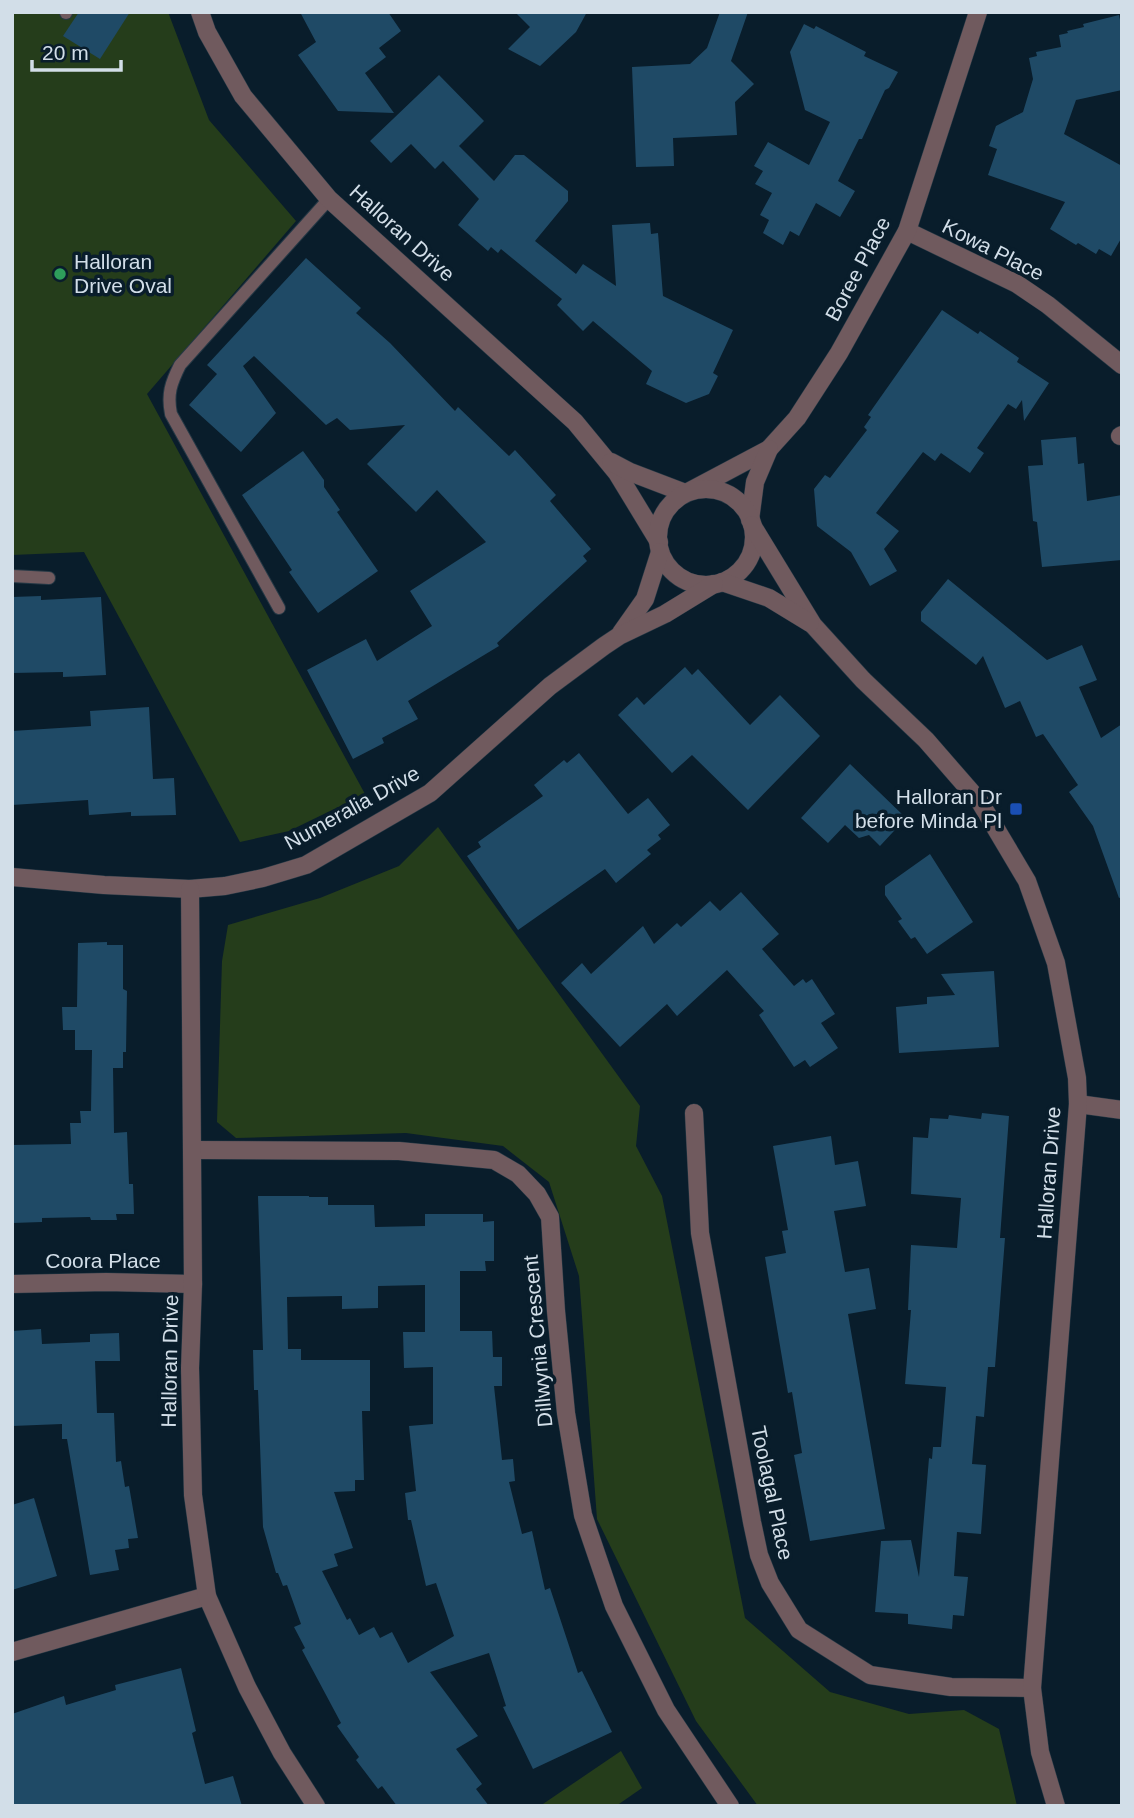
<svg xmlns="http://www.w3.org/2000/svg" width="1134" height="1818" font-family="Helvetica,sans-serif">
<rect width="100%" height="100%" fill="#091d2b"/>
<g fill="#253d1b">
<polygon points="12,12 168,12 209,120 296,221 147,394 365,794 289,831 240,842 84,552 12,555"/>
<polygon points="438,827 640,1106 636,1146 662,1196 745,1618 830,1692 909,1714 964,1710 999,1729 1017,1806 758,1806 696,1721 597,1519 579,1276 549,1182 503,1146 406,1133 236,1138 217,1122 222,961 228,925 320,898 399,866"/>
<polygon points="621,1751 642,1788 616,1806 540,1806"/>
</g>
<g fill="#1f4a66" fill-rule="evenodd">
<polygon points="79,12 130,12 100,59 63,36"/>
<polygon points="300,12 388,12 401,31 379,48 386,57 365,73 394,113 338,111 298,55 316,42"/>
<polygon points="515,12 587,12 576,32 540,66 508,49 530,27"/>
<polygon points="720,12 748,12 731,61 754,84 735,102 737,135 673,138 674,166 636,167 632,67 690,64 707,48"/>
<polygon points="1119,15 1122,29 1122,90 1076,100 1064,134 1122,166 1122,237 1111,256 1099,249 1096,254 1078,243 1076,245 1050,229 1065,202 988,175 997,149 989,146 996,126 1023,112 1033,79 1029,58 1037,56 1036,52 1061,47 1059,35 1068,33 1067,31 1084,27 1083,24"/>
<polygon points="804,24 814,29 816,26 866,52 864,56 898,72 889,88 885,90 862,139 859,139 838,181 855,191 840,217 816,203 799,236 790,231 783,245 763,233 769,220 760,215 772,193 755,184 763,171 754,166 768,142 809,165 830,122 805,110 790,52"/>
<polygon points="439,75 484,121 459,146 494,181 515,155 524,155 568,191 568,201 535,241 576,274 583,264 616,286 612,225 650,223 651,234 658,233 663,296 733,330 713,373 718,376 709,394 686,403 646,384 652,371 593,321 583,331 557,305 562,299 501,249 498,253 491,247 488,251 458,225 479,199 443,161 435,169 411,144 391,163 370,141"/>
<polygon points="306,258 361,308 356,313 390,343 455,411 458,407 509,456 515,450 556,495 550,501 591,549 583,556 587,561 497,643 499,646 408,701 418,719 382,738 384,743 353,759 307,670 366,639 377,661 432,626 410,591 486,542 437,490 416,512 367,464 405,425 350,430 337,418 326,425 254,356 243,366 276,413 241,452 189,405 217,374 207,365"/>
<polygon points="942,310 978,334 980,331 1019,358 1017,362 1049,383 1024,421 1022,400 1016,409 1008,404 977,448 984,453 970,473 941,453 935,461 923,452 876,513 899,531 884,549 897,571 870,586 851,552 817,526 814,489 825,475 830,478 867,430 864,427 871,417 868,415"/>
<polygon points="1076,437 1078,464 1084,463 1087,501 1122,495 1122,560 1042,567 1037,522 1033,521 1028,466 1043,465 1041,440"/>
<polygon points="303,451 324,480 324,487 340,510 337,512 378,571 318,613 289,572 292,570 242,495"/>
<polygon points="948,579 1047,660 1082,645 1097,680 1079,687 1101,738 1122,724 1122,897 1119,898 1093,826 1069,792 1078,785 1043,734 1036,737 1020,701 1005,708 983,656 976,665 921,621 921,612"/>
<polygon points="41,596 41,600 101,597 106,675 63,677 63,672 12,673 12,597"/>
<polygon points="685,667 692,675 698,669 750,725 780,695 820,736 748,810 692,755 672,773 618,715 637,697 644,705"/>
<polygon points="149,707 153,779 174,778 176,815 131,816 131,812 89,815 88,800 12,805 12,731 91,726 90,711"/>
<polygon points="579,753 628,814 648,798 670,825 658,835 661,839 647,850 651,854 616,883 605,869 518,930 467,856 481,847 478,842 543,796 534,785 564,760 567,763"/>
<polygon points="850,764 906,818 880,846 869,835 859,838 845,825 828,843 801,818"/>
<polygon points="930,854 973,922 927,954 915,937 911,939 898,921 902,919 885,895 885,886"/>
<polygon points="741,892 779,934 762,949 794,986 803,979 806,983 812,979 835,1014 821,1023 838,1048 810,1067 805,1060 794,1067 759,1015 764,1011 727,970 677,1016 667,1004 620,1047 561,983 582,963 591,974 643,926 654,944 677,923 681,927 710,901 720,911"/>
<polygon points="107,942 107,945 123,945 123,989 127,991 126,1052 123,1052 123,1068 113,1068 114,1133 127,1132 129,1184 133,1184 134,1214 116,1214 117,1220 91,1220 90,1217 42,1218 42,1222 12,1223 12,1145 71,1144 70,1123 81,1123 80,1111 91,1111 92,1050 75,1050 75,1030 63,1030 62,1007 77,1007 78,943"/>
<polygon points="994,971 999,1047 899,1053 896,1007 927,1004 927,997 955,995 941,974"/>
<polygon points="982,1113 1009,1116 1000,1238 1005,1238 995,1367 988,1367 984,1417 976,1416 972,1464 986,1465 981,1534 957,1532 954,1576 968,1577 964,1616 953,1615 952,1629 908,1624 908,1614 875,1612 881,1541 911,1540 919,1577 929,1458 932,1459 933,1447 941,1447 946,1387 905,1384 911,1310 908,1310 911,1245 957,1248 961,1198 911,1194 913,1137 928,1138 930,1118 948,1119 949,1115 981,1119"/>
<polygon points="831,1136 835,1165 858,1161 866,1206 834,1211 845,1272 869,1268 876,1309 848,1314 885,1529 810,1541 794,1455 802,1453 792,1392 788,1393 765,1257 786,1253 782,1231 788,1230 773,1146"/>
<path d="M 258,1196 L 309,1196 L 309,1197 L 328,1197 L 328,1205 L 374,1205 L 375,1227 L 425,1226 L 425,1214 L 483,1214 L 483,1222 L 494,1221 L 494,1261 L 485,1261 L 486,1271 L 460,1271 L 460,1331 L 492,1331 L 493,1357 L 502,1357 L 502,1386 L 494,1386 L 502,1460 L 513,1459 L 515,1481 L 509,1482 L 522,1534 L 532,1531 L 545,1590 L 550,1588 L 578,1673 L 582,1671 L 612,1732 L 533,1769 L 503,1707 L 506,1706 L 489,1653 L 430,1672 L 478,1736 L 456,1749 L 482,1784 L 476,1789 L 489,1806 L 397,1806 L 382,1786 L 378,1789 L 356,1760 L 359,1757 L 337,1726 L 341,1723 L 302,1650 L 305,1648 L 294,1627 L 301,1624 L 287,1585 L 283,1586 L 278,1573 L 276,1573 L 263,1527 L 258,1390 L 254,1390 L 253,1350 L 263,1350 ZM 425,1285 L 425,1332 L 403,1332 L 404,1368 L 433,1367 L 433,1424 L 409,1426 L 416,1491 L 405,1493 L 408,1520 L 411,1520 L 426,1586 L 436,1583 L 454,1636 L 408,1663 L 392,1632 L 380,1638 L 374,1627 L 359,1635 L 350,1618 L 347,1620 L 322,1571 L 338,1566 L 334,1554 L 353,1548 L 334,1492 L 355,1491 L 355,1480 L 364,1480 L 362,1411 L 370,1411 L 370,1360 L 301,1360 L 301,1349 L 288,1349 L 287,1297 L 342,1296 L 342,1309 L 378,1308 L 378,1286 Z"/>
<polygon points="41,1329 42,1344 90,1342 90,1334 119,1333 120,1361 95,1361 97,1413 114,1413 116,1462 121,1461 125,1487 129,1486 138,1538 128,1539 129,1548 115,1550 119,1570 90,1575 67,1439 62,1439 62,1424 12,1426 12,1331"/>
<polygon points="34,1498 57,1576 12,1590 12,1505"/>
<polygon points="181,1668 196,1731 192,1733 205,1784 233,1776 242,1806 12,1806 12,1714 64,1696 66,1705 116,1690 115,1685"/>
</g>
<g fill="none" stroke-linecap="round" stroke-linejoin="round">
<defs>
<g id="service">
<polyline points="66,12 66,13"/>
<polyline points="12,576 49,578"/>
<path d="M 279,608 L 171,414 C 167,394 171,383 180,365 L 329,199"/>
</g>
<g id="minor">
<polyline points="907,231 1017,284 1048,305 1122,365"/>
<polyline points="1120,436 1122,435"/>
<polyline points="690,491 769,449 797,418 839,353 907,231 978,12"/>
<polyline points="750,520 755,482 769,449"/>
<polyline points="1078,1104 1122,1110"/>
<polyline points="694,1113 700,1233 752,1522 759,1555 770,1583 799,1630 870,1675 951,1687 1032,1688"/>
<polyline points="193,1150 399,1151 494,1160 518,1174 537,1194 550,1217 556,1311 566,1413 583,1515 614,1606 666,1710 730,1806"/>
<polyline points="12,1284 106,1282 193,1284"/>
<polyline points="12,1652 207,1596"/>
</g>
<g id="tertiary">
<polyline points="200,12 207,32 243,96 329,199 575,422 617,473 659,542"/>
<polyline points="611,462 630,472 685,493"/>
<circle cx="706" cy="537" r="48"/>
<polyline points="752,525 813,625 863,680 926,740 980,802 1027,881 1056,963 1077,1078 1078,1104 1032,1688 1040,1752 1056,1806"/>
<polyline points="722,582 769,598 810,623"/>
<polyline points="621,633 645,599 660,552"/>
<polyline points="12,877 104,885 190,889 225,886 263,878 306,865 430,793 550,686 604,646 619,636 665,614 714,584"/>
<polyline points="190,889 193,1284 190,1368 193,1495 207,1596 247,1687 282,1753 316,1806"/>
</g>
</defs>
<use href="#service" stroke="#253845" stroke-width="14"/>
<use href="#minor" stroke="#253845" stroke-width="19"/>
<use href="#tertiary" stroke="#253845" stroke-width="19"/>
<use href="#service" stroke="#705a5e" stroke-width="12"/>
<use href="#minor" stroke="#705a5e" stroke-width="18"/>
<use href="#tertiary" stroke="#705a5e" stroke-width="18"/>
</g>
<circle fill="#2e9e5b" stroke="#091d2b" stroke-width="2.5" cx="60" cy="274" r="7"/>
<rect fill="#1a4fb4" stroke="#091d2b" stroke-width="2.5" x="1009" y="802" width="14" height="14" rx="3.5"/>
<g text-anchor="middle" stroke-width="7" stroke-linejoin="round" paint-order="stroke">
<g font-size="21" fill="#d2dee8" stroke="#091d2b">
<text transform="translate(402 233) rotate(42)" y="7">Halloran Drive</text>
<text transform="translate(993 250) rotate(27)" y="7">Kowa Place</text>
<text transform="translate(858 269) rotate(-62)" y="7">Boree Place</text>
<text transform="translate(352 808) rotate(-29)" y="7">Numeralia Drive</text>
<text transform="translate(1049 1173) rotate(-86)" y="7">Halloran Drive</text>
<text x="103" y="1268">Coora Place</text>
<text transform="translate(538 1341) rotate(-95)" y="7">Dillwynia Crescent</text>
<text transform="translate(170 1361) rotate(-89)" y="7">Halloran Drive</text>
<text transform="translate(772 1493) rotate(78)" y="7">Toolagal Place</text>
</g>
<g font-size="21" fill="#d2dee8" stroke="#091d2b" text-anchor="start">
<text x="74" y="269">Halloran<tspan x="74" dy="24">Drive Oval</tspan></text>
<text x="1002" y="804" text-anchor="end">Halloran Dr<tspan x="1002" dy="24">before Minda Pl</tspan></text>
</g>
</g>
<rect width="1134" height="1818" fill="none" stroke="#d2dee8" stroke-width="28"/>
<path d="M32 60v10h89v-10" fill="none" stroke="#d2dee8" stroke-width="3.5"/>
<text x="42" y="60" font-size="21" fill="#d2dee8" stroke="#091d2b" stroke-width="5" paint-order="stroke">20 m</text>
</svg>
